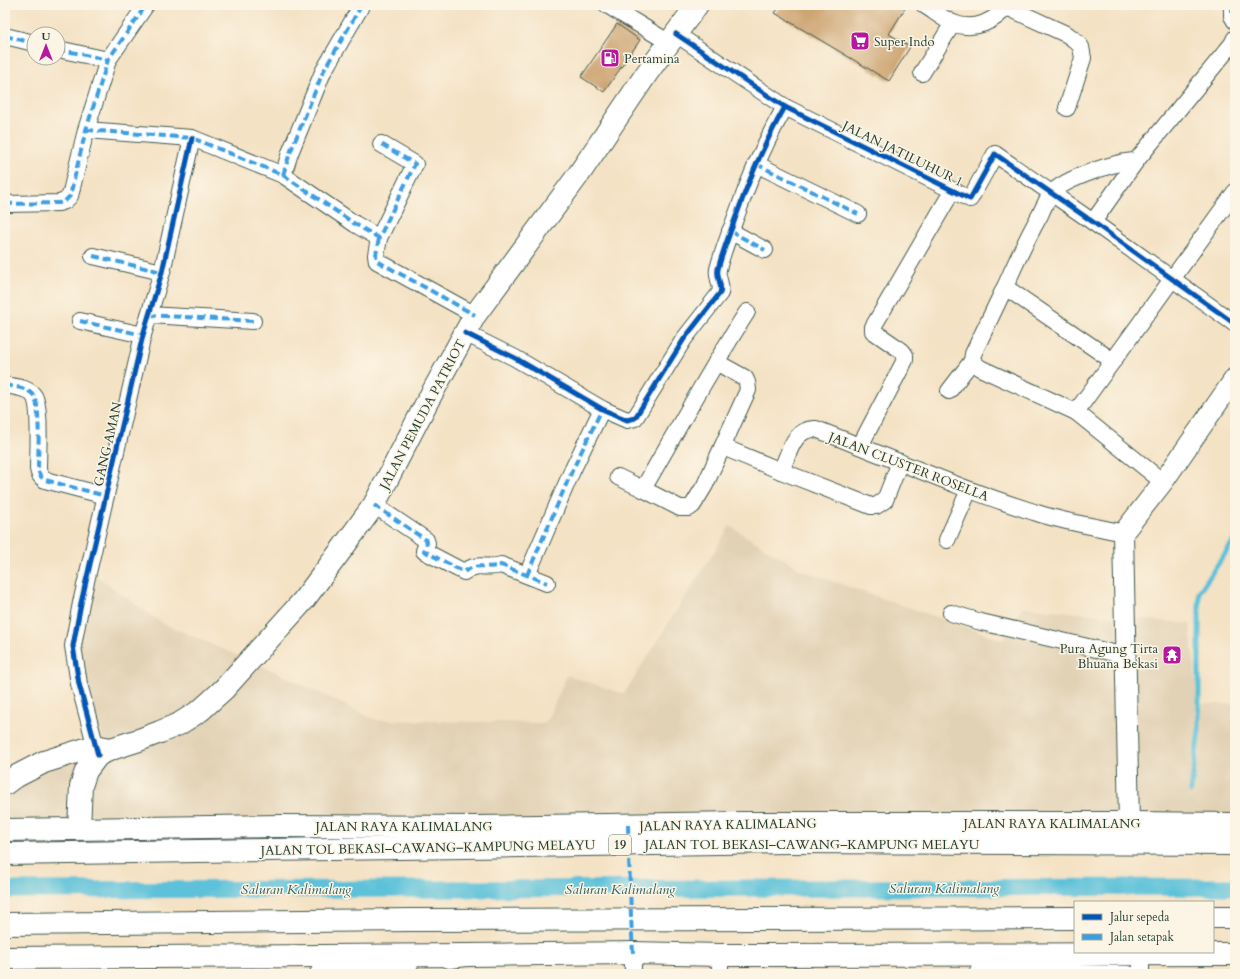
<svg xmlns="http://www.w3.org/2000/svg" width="1240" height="979" font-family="Cardo,serif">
<rect width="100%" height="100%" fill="#fcf5e5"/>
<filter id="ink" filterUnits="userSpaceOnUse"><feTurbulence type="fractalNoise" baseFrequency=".025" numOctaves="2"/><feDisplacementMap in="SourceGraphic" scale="8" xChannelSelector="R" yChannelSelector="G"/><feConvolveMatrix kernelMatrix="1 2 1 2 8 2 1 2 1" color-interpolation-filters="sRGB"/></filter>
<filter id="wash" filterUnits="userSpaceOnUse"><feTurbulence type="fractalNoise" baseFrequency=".012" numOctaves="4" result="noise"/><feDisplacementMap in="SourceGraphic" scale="16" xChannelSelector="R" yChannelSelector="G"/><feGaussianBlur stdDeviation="0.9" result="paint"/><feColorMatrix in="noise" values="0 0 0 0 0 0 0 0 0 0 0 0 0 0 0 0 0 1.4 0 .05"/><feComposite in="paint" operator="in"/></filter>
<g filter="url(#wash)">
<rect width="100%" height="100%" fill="#f4e2c5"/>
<polygon fill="#e2d2b5" points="730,526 803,571 1003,640 1022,607 1190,624 1198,704 1235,704 1235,824 5,830 5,784 95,746 73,646 88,570 162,623 276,672 376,720 546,723 567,675 624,694"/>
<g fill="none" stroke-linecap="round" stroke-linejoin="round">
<polyline stroke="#5cc1d9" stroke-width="5" points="1191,791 1199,730 1199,592 1235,539"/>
<polyline stroke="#5cc1d9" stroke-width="17" points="5,890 1235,887"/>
</g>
<g id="blocks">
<g fill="#cda573">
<polygon points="781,5 907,5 889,34 910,47 889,81 775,13"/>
<polygon points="617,24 640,40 604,92 581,77"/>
</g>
</g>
</g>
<g filter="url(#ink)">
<use href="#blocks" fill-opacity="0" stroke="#3f564a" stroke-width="1"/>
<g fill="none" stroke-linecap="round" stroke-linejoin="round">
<defs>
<g id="minor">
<polyline points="607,5 668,42"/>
<path d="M 924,5 C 934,11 943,19 953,23 C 975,32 995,21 1008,5"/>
<polyline points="1232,5 1232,16 1235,21"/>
<polyline points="1007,7 1068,35 1077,42 1081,47 1083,58 1067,108"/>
<polyline points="676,34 785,107 970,199 995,154 1093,222 1235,324"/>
<polyline points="5,36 34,43"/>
<polyline points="58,49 108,60"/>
<polyline points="922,73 953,23"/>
<polyline points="86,130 192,138 283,175 290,153 323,72 360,8"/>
<polyline points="756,164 858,214"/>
<polyline points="283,175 355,224 379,238 415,164 381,144"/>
<polyline points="5,204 59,203 65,201 70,196 86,130 108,60 146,5"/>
<polyline points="1093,222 1136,161 1232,44 1235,38"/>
<polyline points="730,231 765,250"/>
<polyline points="379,238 376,255 377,261 475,315"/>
<polyline points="93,256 162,272"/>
<path d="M 1005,287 C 1016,262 1027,238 1040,215 C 1043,208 1047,199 1052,193 C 1064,179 1117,161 1136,161"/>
<polyline points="149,315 253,321"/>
<polyline points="80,321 143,335"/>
<path d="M 465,333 L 515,358 L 602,409 L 627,420 L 635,418 L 684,339 L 720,293 C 723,285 716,278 718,269 C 723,250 731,230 738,211 C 751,175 766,140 785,107"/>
<polyline points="972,361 980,368 1076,412 1235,192"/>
<path d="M 716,362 L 745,378 L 747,382 L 748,390 L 705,485 L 693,505 L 689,508 L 680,508 L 643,489 C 677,430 710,370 747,312"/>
<path d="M 5,385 C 14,387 28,387 34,396 C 41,407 38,454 38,469 C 39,474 40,477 45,480 L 106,496"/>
<polyline points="949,391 972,361 973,354 1005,287 1113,361"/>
<polyline points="1076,412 1163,482"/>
<polyline points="860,446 905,360 905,355 902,351 873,331 873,327 947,200"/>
<polyline points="723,447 781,471 871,506 876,506 885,500 900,462"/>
<path d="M 781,471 C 789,454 793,428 816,429 C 889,457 960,489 1034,512 C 1063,522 1094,526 1123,533"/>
<polyline points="618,477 643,489"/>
<path d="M 374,505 L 426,540 L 427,543 L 424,551 L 464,572 C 479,561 485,570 501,565 L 547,583"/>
<polyline points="947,540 969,490"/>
<polyline points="527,575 572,471 602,409"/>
<polyline points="951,613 981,622 1126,656"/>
<polyline points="98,755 79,684 73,646 81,603 143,335 162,272 192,138"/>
<polyline points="720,955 720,974"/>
<polyline points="1141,955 1141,974"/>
<polyline points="978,971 1129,974"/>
<polyline points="633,974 633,953"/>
</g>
<polyline id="tertiary" points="1129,823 1123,533 1163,482 1235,378"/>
<g id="primary">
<polyline points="5,784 13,778 44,762 95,746 111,749"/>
<polyline points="79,828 81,786 86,771 98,755 111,749 139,740 160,732 179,724 201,710 224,689 303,601 342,549 374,505 427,402 475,315 579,174 647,73 697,5"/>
<polyline points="5,830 278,826 478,827 741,823 1129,823 1235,824"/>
<polyline points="449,957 467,955 633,953 720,955 1235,954"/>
<polyline points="321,974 407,963"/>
</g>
<g id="motorway">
<polyline points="5,854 788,842 1235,844"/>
<polyline points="1213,917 1235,917"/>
<polyline points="5,924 413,920 1075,918"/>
<polyline points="5,958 467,955"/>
</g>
</defs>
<use href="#minor" stroke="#3f564a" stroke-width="18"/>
<use href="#tertiary" stroke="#3f564a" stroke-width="22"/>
<use href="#primary" stroke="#3f564a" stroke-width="24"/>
<use href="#motorway" stroke="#3f564a" stroke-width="24"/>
<use href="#minor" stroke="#fff" stroke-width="16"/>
<use href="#tertiary" stroke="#fff" stroke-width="20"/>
<use href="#primary" stroke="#fff" stroke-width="22"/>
<use href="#motorway" stroke="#fff" stroke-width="22"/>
<g stroke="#3c9ee2" stroke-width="4" stroke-dasharray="8 4" stroke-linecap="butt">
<polyline points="1232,5 1232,16 1235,21"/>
<polyline points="5,36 34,43"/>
<polyline points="58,49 108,60"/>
<polyline points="86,130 192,138 283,175 290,153 323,72 360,8"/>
<polyline points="756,164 858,214"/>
<polyline points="283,175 355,224 379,238 415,164 381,144"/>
<polyline points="5,204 59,203 65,201 70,196 86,130 108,60 146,5"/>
<polyline points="730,231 765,250"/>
<polyline points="379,238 376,255 377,261 475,315"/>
<polyline points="93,256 162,272"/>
<polyline points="149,315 253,321"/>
<polyline points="80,321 143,335"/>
<path d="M 5,385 C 14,387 28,387 34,396 C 41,407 38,454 38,469 C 39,474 40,477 45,480 L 106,496"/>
<path d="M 374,505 L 426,540 L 427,543 L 424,551 L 464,572 C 479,561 485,570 501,565 L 547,583"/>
<polyline points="527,575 572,471 602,409"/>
<polyline points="628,825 631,916 633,953"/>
</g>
<defs>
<g id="cycleway">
<polyline points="676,34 785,107 970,199 995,154 1093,222 1235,324"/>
<path d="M 465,333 L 515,358 L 602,409 L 627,420 L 635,418 L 684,339 L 720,293 C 723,285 716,278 718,269 C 723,250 731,230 738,211 C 751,175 766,140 785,107"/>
<polyline points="98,755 79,684 73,646 81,603 143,335 162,272 192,138"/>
</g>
</defs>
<use href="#cycleway" stroke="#fcf5e5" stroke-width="8"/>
<use href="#cycleway" stroke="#0057b8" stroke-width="5"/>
</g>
</g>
<defs>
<symbol id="supermarket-square" viewBox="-11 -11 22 22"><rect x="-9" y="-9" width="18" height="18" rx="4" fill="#b5179e" stroke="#fcf5e5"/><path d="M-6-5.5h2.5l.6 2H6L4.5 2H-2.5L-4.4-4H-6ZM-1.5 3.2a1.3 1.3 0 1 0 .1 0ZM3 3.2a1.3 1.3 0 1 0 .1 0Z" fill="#fff"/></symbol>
<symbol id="fuel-square" viewBox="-11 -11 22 22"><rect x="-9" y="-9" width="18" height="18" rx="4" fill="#b5179e" stroke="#fcf5e5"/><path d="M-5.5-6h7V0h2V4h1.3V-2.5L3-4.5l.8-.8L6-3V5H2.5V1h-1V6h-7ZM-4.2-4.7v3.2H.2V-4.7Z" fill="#fff"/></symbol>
<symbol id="temple-square" viewBox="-11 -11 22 22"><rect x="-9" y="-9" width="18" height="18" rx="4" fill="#b5179e" stroke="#fcf5e5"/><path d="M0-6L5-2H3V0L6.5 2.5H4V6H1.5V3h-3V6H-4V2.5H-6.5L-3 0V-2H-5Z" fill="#fff"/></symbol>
</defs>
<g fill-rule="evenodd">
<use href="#supermarket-square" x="849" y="30" width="22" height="22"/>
<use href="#fuel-square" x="599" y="47" width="22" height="22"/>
<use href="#temple-square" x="1161" y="644" width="22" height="22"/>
</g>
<g text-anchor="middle" stroke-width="3" stroke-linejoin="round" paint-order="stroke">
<rect fill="#fcf5e5" stroke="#617469" stroke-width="1" x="609" y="835" width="22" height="20" rx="3"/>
<g font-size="12" font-weight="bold" fill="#1f3d34">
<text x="620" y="849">19</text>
</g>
<g font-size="13" fill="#1f3d34" stroke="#fcf5e5" text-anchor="start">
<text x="874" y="46">Super Indo</text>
<text x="624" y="63">Pertamina</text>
<text x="1158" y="653" text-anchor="end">Pura Agung Tirta<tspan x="1158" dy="15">Bhuana Bekasi</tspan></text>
</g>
<g font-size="13" fill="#1f3d34" stroke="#fcf5e5">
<text transform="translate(903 153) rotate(26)" y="5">JALAN JATILUHUR 1</text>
<text transform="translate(422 414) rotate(-62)" y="5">JALAN PEMUDA PATRIOT</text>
<text transform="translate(107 444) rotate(-77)" y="5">GANG AMAN</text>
<text transform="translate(909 466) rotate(21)" y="5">JALAN CLUSTER ROSELLA</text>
<text x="1052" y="828">JALAN RAYA KALIMALANG</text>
<text transform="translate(728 824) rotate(-1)" y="5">JALAN RAYA KALIMALANG</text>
<text x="404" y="831">JALAN RAYA KALIMALANG</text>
<text x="812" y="849">JALAN TOL BEKASI–CAWANG–KAMPUNG MELAYU</text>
<text transform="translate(428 847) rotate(-1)" y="5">JALAN TOL BEKASI–CAWANG–KAMPUNG MELAYU</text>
</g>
<g font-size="14" font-style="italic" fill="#2e5e5d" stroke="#fcf5e5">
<text x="944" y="893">Saluran Kalimalang</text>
<text x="296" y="894">Saluran Kalimalang</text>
<text x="620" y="894">Saluran Kalimalang</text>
</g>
</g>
<rect width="1240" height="979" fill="none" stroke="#fcf5e5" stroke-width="20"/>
<rect x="1074" y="901" width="140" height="52" fill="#fcf5e5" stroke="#a4ab9e"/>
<rect x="1082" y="914" width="20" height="6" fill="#0057b8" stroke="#a4ab9e"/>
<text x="1110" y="921" font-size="12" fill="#1f3d34">Jalur sepeda</text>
<rect x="1082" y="934" width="20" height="6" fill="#3c9ee2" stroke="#a4ab9e"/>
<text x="1110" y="941" font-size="12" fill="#1f3d34">Jalan setapak</text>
<g transform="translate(46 46)"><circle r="19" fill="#fcf5e5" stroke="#a4ab9e"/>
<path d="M0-3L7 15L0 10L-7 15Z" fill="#b5179e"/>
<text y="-6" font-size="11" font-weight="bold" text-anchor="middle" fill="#1f3d34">U</text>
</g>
</svg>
